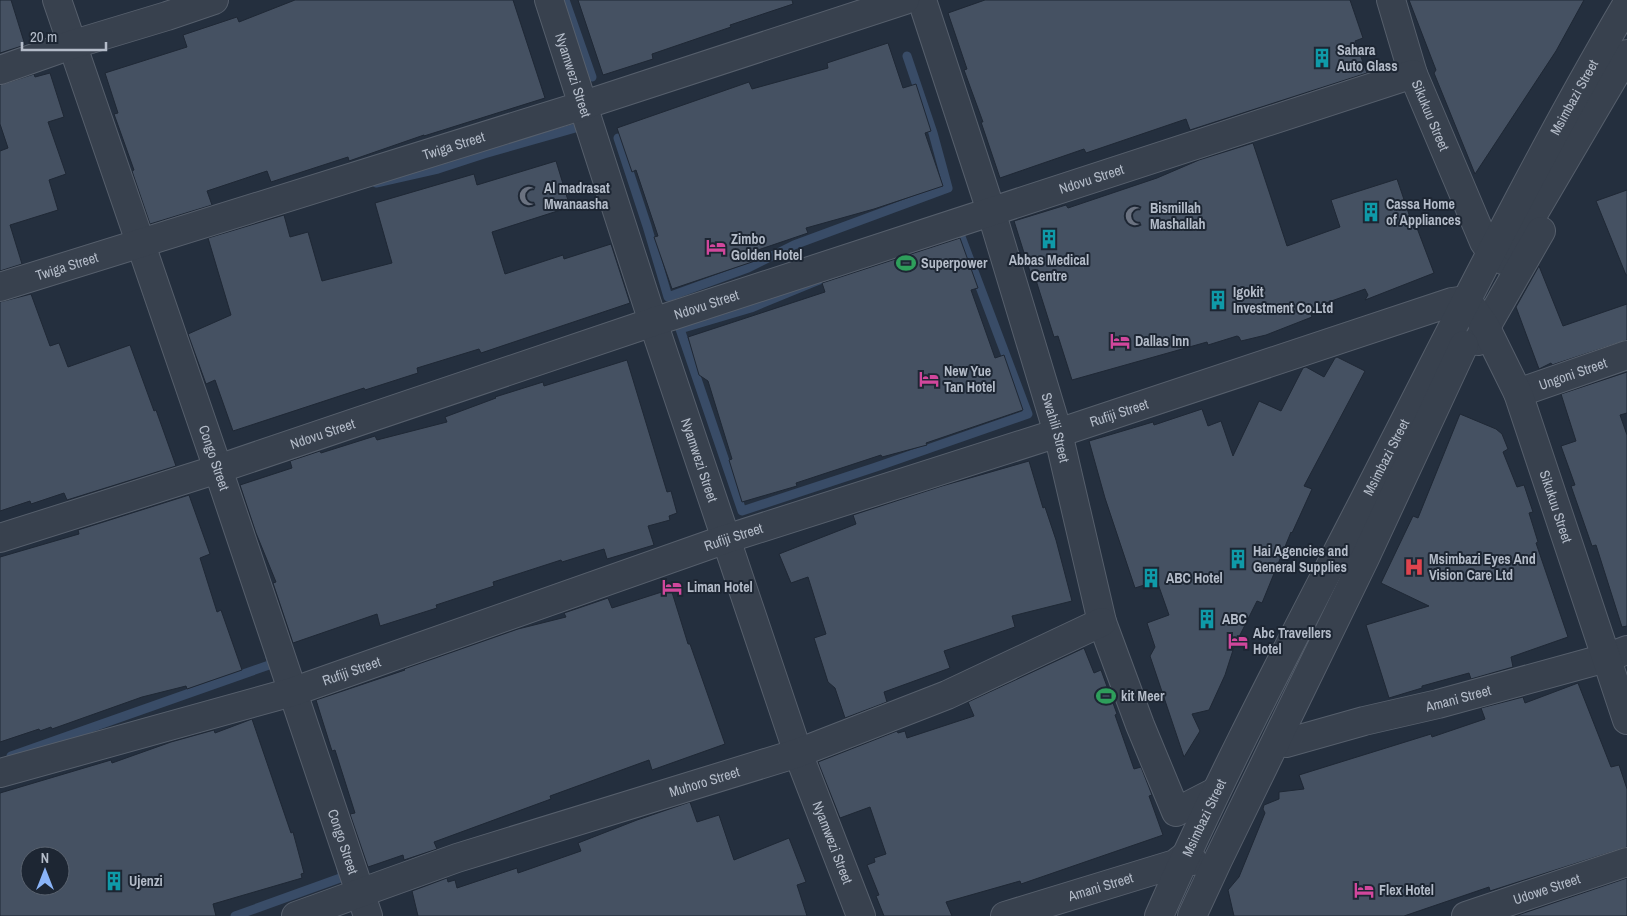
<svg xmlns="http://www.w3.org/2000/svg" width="1627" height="916" font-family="'Archivo Narrow',sans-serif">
<rect width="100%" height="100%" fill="#242f3e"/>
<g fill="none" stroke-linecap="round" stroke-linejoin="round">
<g stroke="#394c67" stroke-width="9">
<polyline points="565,0 592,77"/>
<polyline points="618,138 647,226 668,297 748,268 794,245 948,188 933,133 907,56"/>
<polyline points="376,183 438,169 484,154 586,125"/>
<polygon points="957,226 1028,414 876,467 742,511 680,329 751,308 814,282"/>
<polyline points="11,756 272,664 270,657"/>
<polyline points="235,916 343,877 341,868"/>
</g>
</g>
<g fill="#455162" stroke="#1f2835" fill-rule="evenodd">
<polygon points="0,0 11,0 25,45 0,53"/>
<polygon points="295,0 513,0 545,98 424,136 424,135 349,161 348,157 271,182 267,171 207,191 212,205 150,224 132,171 134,170 114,114 118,113 105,73 187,47 183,35 237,17 239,22"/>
<polygon points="578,0 792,0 793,4 730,25 731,27 652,54 653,59 603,75"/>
<polygon points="985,0 1350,0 1363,38 1355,41 1367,73 1190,130 1186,119 1086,153 1084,149 1000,178 981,122 983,122 964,70 967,69 948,13"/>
<polygon points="1409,0 1584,0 1556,51 1475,174 1434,73 1436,70"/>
<polygon points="888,43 903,88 916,84 931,131 925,133 943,186 874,209 806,228 808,233 752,252 755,261 672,289 654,237 658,236 636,170 632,172 617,128 749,82 752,89 828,68 827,63"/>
<polygon points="50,73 64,117 48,122 66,174 49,180 58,210 10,225 22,264 0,271 0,151 8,148 0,124 0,85 34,74 35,77"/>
<polygon points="1253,143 1287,246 1340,227 1331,200 1397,179 1414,229 1417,228 1434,273 1365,300 1368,295 1365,289 1309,309 1312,317 1266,335 1241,341 1239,337 1237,336 1208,345 1207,342 1072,380 1058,336 1054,337 1034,274 1031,275 1014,221 1066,205 1068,208 1157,178 1199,160"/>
<polygon points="556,161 570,207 492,232 505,274 563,255 564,259 611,244 630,303 481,353 479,349 417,368 418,373 365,390 364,388 233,431 215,380 206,384 188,334 231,315 208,238 284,215 290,237 308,232 322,281 392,263 375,203 474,174 477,185"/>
<polygon points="1627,190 1627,275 1626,275 1596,201"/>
<polygon points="960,238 978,288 971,290 995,358 1004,355 1023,410 926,443 927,445 882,457 881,455 796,483 797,486 742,502 729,460 732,459 708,381 699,375 688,337 825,292 822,283"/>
<polygon points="1539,266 1563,326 1627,304 1627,340 1552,365 1551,363 1539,369 1516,307"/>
<polygon points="31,294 50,346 59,343 68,367 130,345 154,411 156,410 176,466 67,500 64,493 31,504 30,501 0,511 0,302"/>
<polygon points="1337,357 1365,371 1304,486 1312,489 1292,533 1291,532 1262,603 1257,601 1234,647 1225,675 1209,710 1192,714 1200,731 1184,757 1150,656 1155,647 1147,623 1169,615 1157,581 1135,588 1105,498 1089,441 1153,422 1154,425 1202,409 1208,426 1221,421 1233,456 1259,401 1281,411 1303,368 1306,367 1324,377 1335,358"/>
<polygon points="627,360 667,492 671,491 677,513 669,516 670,520 648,526 654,545 607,559 604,549 562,562 561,560 493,582 494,586 436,605 437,608 380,626 377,614 293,643 273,583 276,582 256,533 240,485 292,468 290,461 320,451 321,453 375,436 377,440 447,422 445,417 496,398 495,397 543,382 544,386"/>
<polygon points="1627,372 1627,413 1620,415 1627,435 1627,626 1622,627 1596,545 1592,546 1571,486 1575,485 1561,446 1576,441 1561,394"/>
<polygon points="1460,414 1496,429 1502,434 1508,449 1503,452 1517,487 1524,485 1533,512 1529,513 1538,542 1536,543 1568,637 1511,657 1513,667 1471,679 1469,673 1422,686 1422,688 1389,698 1366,625 1429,606 1381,583 1413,516 1418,518"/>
<polygon points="1029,461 1043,508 1045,507 1056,540 1072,601 1012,616 1015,627 944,651 950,668 884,692 887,702 845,718 835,688 828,682 814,638 826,634 808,577 791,583 779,554 856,524 853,515 942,486"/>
<polygon points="189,495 210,554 200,558 217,612 221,610 242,670 187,689 186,686 142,697 52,729 51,727 40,731 39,729 0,742 0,557 79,534 78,530"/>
<polygon points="671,589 688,644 690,644 725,744 652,770 649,760 550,796 551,799 434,842 437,849 404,860 403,855 368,867 350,814 355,813 335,750 332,751 316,700 405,670 404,669 518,629 566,617 564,613 608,598 612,608"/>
<polygon points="1084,648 1094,673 1101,670 1117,714 1115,715 1134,769 1141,767 1152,795 1149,796 1163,835 1021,884 1020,881 946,902 952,916 884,916 876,896 879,895 867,865 875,862 874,858 886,854 870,807 840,818 818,762 897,731 898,733 905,731 907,738 974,716 968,702"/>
<polygon points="1578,683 1611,767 1619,765 1627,789 1627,847 1490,891 1489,887 1404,916 1234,916 1228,890 1239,877 1265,813 1263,809 1264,805 1279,799 1279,792 1304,789 1299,775 1431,734 1432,737 1485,719 1481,708 1523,697 1525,703"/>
<path d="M 252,719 L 291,833 L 293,832 L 304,873 L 301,874 L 302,878 L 213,904 L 216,916 L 0,916 L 0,793 L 111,760 L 112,763 L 171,742 L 214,730 L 215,733 ZM 30,856 L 60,856 L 60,886 L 30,886 Z"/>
<polygon points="690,802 697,822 719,815 734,860 789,838 806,882 797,885 807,916 418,916 412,891 447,878 448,882 455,880 457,888 517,868 518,873 581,851 578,843 637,820"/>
<polygon points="1627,878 1627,916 1515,916"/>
</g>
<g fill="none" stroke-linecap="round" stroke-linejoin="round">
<defs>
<g id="minor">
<path id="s1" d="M 57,0 L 218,469 L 368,916"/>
<path id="s2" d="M 549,0 L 653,322 L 798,753 L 861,916"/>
<path id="s3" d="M 922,0 L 991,211 L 1058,433 L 1102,622 L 1140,725 L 1176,812 L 1215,792"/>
<path id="s4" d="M 1391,0 L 1413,74 L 1484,242 L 1491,252 L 1503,260"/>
<polyline points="0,70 71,45 167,16 214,0"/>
<polyline points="1514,247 1627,54"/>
<path id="s5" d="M 0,287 L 584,105 L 905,0"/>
<polyline points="1478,341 1541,231"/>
<path id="s6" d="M 1518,393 L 1627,355"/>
<path id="s7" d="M 0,538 L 218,469 L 653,322 L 1413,74"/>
<path id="s8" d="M 1286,743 L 1364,721 L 1438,704 L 1606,658 L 1627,650"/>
<path id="s9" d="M 0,773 L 292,692 L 726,539 L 1058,433 L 1452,302 L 1467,300 L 1485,326 L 1518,393 L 1627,720"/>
<path id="s10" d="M 296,916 L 457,858 L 798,753 L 947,695 L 1102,622"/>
<path id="s11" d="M 1005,916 L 1175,864 L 1184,857 L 1193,861"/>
<path id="s12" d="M 1159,916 C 1225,765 1303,620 1378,473 C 1459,316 1537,157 1627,4"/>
<polyline points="1192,916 1218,860 1365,558 1464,345"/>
<path id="s13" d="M 1466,916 L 1627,862"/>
</g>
</defs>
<use href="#minor" stroke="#565f6c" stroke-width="30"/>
<use href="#minor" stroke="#38414e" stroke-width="28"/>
</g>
<defs>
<symbol id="building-bare" viewBox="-9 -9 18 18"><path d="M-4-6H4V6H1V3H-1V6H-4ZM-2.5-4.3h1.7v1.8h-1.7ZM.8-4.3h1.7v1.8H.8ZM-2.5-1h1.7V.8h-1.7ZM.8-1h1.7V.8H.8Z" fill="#0f9aa8" stroke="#1d2633" stroke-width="2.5" paint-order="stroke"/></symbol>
<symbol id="mosque-bare" viewBox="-9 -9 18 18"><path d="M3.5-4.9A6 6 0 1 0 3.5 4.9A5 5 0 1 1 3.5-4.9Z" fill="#6b7280" stroke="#1d2633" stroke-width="2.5" paint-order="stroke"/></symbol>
<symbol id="hotel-bare" viewBox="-9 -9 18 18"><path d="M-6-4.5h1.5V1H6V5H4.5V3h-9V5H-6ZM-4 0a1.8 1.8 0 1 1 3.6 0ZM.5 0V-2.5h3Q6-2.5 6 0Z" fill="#d1479c" stroke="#1d2633" stroke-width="2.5" paint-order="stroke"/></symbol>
<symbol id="stadium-bare" viewBox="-9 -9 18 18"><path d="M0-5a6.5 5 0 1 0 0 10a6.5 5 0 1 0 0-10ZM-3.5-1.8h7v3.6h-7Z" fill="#2e9e5b" stroke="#1d2633" stroke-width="2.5" paint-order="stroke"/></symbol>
<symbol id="hospital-bare" viewBox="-9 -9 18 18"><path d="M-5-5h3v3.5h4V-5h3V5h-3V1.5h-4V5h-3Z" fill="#e0444e" stroke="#1d2633" stroke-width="2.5" paint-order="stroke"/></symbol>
</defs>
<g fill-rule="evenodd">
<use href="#building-bare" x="1308" y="44" width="28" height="28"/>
<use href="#mosque-bare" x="515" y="182" width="28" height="28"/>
<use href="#building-bare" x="1357" y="198" width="28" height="28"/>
<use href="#mosque-bare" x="1121" y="202" width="28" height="28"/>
<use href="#building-bare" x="1035" y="225" width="28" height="28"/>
<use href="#hotel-bare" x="702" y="233" width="28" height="28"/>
<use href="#stadium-bare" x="892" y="249" width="28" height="28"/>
<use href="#building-bare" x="1204" y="286" width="28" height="28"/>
<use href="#hotel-bare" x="1106" y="327" width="28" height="28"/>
<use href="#hotel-bare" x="915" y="365" width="28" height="28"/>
<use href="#building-bare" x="1224" y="545" width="28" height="28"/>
<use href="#hospital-bare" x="1400" y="553" width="28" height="28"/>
<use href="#building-bare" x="1137" y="564" width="28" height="28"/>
<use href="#hotel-bare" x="658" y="573" width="28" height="28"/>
<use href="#building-bare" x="1193" y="605" width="28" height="28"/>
<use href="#hotel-bare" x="1224" y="627" width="28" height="28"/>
<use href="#stadium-bare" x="1092" y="682" width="28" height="28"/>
<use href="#building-bare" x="100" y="867" width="28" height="28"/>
<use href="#hotel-bare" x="1350" y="876" width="28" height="28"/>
</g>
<g text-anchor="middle" stroke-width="4" stroke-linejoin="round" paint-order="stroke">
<g font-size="14" font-weight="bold" fill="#b4bcc9" stroke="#1d2633" text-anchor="start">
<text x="1337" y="55">Sahara<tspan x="1337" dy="16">Auto Glass</tspan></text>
<text x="544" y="193">Al madrasat<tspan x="544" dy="16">Mwanaasha</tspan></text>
<text x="1386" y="209">Cassa Home<tspan x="1386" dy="16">of Appliances</tspan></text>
<text x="1150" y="213">Bismillah<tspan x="1150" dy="16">Mashallah</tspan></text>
<text x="731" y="244">Zimbo<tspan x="731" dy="16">Golden Hotel</tspan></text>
<text x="1049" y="265" text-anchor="middle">Abbas Medical<tspan x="1049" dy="16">Centre</tspan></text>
<text x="921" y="268">Superpower</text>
<text x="1233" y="297">Igokit<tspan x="1233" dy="16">Investment Co.Ltd</tspan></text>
<text x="1135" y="346">Dallas Inn</text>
<text x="944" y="376">New Yue<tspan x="944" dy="16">Tan Hotel</tspan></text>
<text x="1253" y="556">Hai Agencies and<tspan x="1253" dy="16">General Supplies</tspan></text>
<text x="1429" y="564">Msimbazi Eyes And<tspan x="1429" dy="16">Vision Care Ltd</tspan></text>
<text x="1166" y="583">ABC Hotel</text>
<text x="687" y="592">Liman Hotel</text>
<text x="1222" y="624">ABC</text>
<text x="1253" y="638">Abc Travellers<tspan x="1253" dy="16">Hotel</tspan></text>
<text x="1121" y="701">kit Meer</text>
<text x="129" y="886">Ujenzi</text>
<text x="1379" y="895">Flex Hotel</text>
</g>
<g font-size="14" fill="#b4bcc9" stroke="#1d2633">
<text dy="5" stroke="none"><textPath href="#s2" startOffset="79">Nyamwezi Street</textPath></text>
<text dy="5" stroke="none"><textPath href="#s12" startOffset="918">Msimbazi Street</textPath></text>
<text dy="5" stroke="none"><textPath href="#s4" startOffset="122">Sikukuu Street</textPath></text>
<text dy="5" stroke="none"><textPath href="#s5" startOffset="475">Twiga Street</textPath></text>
<text dy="5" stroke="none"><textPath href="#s7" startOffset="1149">Ndovu Street</textPath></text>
<text dy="5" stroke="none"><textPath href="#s5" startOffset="70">Twiga Street</textPath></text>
<text dy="5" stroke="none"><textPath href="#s7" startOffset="744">Ndovu Street</textPath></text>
<text dy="5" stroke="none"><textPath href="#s6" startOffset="58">Ungoni Street</textPath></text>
<text dy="5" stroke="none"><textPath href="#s9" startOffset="1176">Rufiji Street</textPath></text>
<text dy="5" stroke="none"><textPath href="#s3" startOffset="448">Swahili Street</textPath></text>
<text dy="5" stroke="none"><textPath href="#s7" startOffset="339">Ndovu Street</textPath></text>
<text dy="5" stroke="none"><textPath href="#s1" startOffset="484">Congo Street</textPath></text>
<text dy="5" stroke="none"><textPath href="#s12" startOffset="512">Msimbazi Street</textPath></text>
<text dy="5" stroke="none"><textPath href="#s2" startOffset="484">Nyamwezi Street</textPath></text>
<text dy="5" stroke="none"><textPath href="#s9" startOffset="1768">Sikukuu Street</textPath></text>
<text dy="5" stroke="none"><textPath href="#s9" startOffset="771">Rufiji Street</textPath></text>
<text dy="5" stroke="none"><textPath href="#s9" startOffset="366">Rufiji Street</textPath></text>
<text dy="5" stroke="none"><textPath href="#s8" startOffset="178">Amani Street</textPath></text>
<text dy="5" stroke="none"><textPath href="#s10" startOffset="430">Muhoro Street</textPath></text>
<text dy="5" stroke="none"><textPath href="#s12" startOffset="108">Msimbazi Street</textPath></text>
<text dy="5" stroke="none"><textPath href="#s1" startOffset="889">Congo Street</textPath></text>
<text dy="5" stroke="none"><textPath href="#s2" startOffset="889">Nyamwezi Street</textPath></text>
<text dy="5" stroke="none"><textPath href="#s11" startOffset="100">Amani Street</textPath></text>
<text dy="5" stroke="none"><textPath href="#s13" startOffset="85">Udowe Street</textPath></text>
</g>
</g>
<g transform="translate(45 871)"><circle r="24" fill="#1d2633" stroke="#59626f"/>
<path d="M0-4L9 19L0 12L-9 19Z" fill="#8ab4f8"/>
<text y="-8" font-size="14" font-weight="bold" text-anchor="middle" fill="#b4bcc9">N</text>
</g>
<path d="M22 42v8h84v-8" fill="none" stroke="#b4bcc9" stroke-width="2.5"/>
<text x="30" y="42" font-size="15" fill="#b4bcc9" stroke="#1d2633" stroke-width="4" paint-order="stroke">20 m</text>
</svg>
